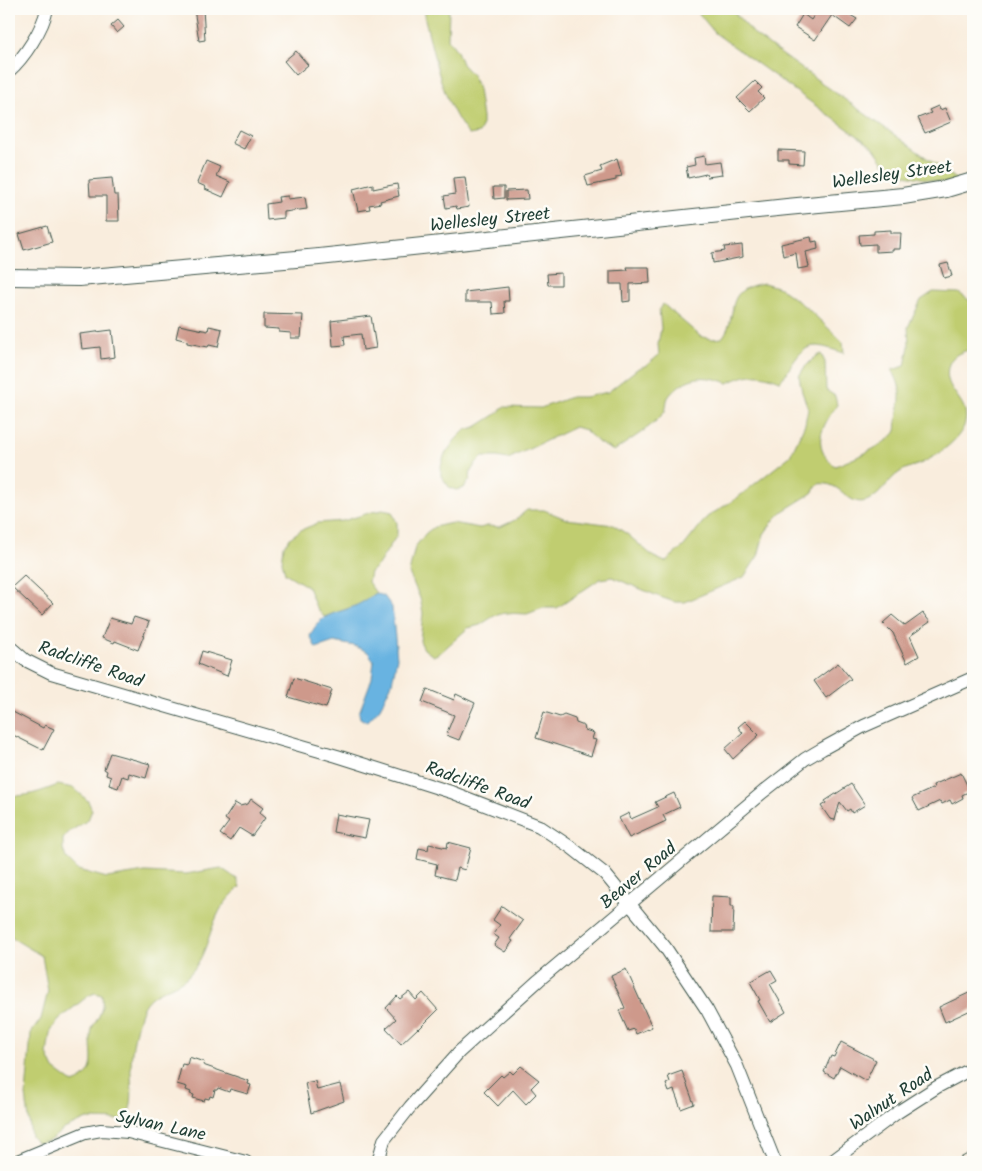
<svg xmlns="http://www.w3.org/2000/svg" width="982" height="1171" font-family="Kalam,sans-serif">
<rect width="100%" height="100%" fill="#fdfcf7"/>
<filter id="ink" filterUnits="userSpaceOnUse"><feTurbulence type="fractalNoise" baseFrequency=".02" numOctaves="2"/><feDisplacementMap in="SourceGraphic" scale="10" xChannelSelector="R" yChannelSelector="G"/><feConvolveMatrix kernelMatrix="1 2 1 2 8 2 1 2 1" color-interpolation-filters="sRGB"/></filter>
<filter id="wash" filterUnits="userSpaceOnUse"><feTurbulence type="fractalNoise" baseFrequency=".0096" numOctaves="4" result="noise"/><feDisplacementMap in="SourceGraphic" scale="20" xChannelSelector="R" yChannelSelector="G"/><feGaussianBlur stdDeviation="1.12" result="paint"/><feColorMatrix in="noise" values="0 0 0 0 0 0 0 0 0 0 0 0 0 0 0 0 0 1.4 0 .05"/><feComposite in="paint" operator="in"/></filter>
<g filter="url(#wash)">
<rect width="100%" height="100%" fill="#f9eddd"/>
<g fill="#c0cd6f" stroke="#708552" fill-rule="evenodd">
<path d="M 425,9 L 449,9 L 448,39 L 457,51 L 462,64 L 473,76 L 478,89 L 482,118 L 482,127 L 479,133 L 469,135 C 442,102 435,59 425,19 Z"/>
<polygon points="695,9 731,9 756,36 969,188 891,172 873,147 715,33"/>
<path d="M 764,283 L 780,288 L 807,308 L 843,342 L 844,353 C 836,351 825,346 816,346 C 798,346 791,370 780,381 C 759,372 748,373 728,383 C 705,374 686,375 669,396 C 665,401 668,409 663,414 C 649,429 631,439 614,451 L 599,443 L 585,430 L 575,427 L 508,459 L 497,457 L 483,457 L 476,463 L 471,471 L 470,479 L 464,488 L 456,490 L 450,488 L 441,476 L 441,466 L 444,456 L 455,440 L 465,430 L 476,427 L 498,413 L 503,407 L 541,408 L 571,397 L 585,397 L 608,392 L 637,369 L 647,365 L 659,355 L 658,344 L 661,328 L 659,310 L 663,304 L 700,336 L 711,339 L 722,338 C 741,314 720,290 764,283 Z"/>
<path d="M 933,292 L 959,293 L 973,303 L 973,349 C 963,351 953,354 949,364 C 940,391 971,398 965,423 C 960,440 939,454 924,462 C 917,466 907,467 900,472 C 886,481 883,495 866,501 C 847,507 841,480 818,484 L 812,493 L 783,511 L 774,520 L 764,534 L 758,556 L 744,577 L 685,602 L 675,602 L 660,597 L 612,577 L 600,579 L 557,608 L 543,608 L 527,614 L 505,613 L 494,616 L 480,625 L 468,628 L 440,653 L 433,656 L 424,649 L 420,641 L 423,613 L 420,598 L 409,573 L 415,547 L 426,533 L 434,527 L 452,523 L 480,528 L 487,526 L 500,527 L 515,520 L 527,510 L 544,510 L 566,519 L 613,525 L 627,534 L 654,557 L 665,562 L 684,546 L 707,517 L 737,498 L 790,456 L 805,424 L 808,408 L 802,392 L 799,376 L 804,368 L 815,357 L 821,354 L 825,362 L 826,390 L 835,396 L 837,405 C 822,426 810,447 835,466 C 849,461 889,444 896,431 C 897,428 896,422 897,419 C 900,398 904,390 892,370 L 905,366 L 909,346 L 908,327 L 921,300 Z"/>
<polygon points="383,510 392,512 397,523 397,535 378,565 370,572 368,582 376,593 358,605 324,617 315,605 308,587 285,573 282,561 284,546 291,537 301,530 318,523 343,521 372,512"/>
<path d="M 58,785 L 74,788 L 88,801 L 92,810 L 88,820 L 69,832 L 63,839 L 63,849 L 66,858 L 78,870 L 107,878 L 145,872 L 186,874 L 221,868 L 237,879 L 240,887 C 232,895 223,903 218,914 C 208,934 206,958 188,976 C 171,992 148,988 140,1015 C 135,1031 132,1048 131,1064 C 130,1084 136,1103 125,1120 L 87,1119 L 64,1129 L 49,1141 L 37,1143 L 31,1137 L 26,1095 L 31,1033 L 41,1019 L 48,991 L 42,956 L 9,936 L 9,795 C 25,798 42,791 58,785 ZM 95,993 L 102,995 C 103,1004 102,1010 98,1018 C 96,1022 93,1025 92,1029 C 87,1051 103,1072 73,1083 L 54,1069 L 47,1054 L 50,1033 L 58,1020 L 88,996 Z"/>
</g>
<path fill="#68b3e1" stroke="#44788a" d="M 376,593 L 384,596 L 392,607 L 397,658 L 392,683 L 380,708 L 367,722 L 360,718 L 359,713 L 372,678 L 374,661 L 368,652 L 355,646 L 334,642 L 316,648 L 310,636 C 322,610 338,615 359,604 C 365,601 371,597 376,593 Z"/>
<g id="blocks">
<g fill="#ce998b">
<polygon points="194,9 203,9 205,40 199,41"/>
<polygon points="818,9 850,9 847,13 857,19 850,28 832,15 815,40 795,27 803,14 811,20"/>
<polygon points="118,20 124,27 117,33 111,26"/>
<polygon points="296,51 308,65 296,75 284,61"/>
<polygon points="755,81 762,88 758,92 764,98 750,111 737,98"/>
<polygon points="938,106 940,110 945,108 951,122 925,133 918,118 931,113 929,110"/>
<polygon points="239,130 251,136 244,149 232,143"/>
<polygon points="778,150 804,151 803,165 789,164 789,160 778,160"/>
<polygon points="704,156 705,164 720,162 722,175 707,177 706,174 688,178 686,167 695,165 694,158"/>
<polygon points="617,159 622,176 616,177 616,180 588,186 585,176 602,171 600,166"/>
<polygon points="206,161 220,167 216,176 230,182 223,197 205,189 206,187 197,183"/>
<polygon points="465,177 469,207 457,209 456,206 446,208 444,196 455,194 453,178"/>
<polygon points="112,178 114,195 118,195 119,221 106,221 106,196 90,196 89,180"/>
<polygon points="373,184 373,189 397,184 399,196 380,201 381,203 369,205 370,209 358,211 353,189"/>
<polygon points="493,187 504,187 504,198 494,199"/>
<polygon points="527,190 528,199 506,200 506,191"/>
<polygon points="288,196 288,199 305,197 307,209 284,212 284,218 267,220 266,204 279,202 278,197"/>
<polygon points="47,226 52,242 24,250 19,234"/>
<polygon points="891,230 891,233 901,233 900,249 893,249 893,251 876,252 876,244 860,245 859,235 874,234 874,231"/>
<polygon points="811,237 812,242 817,241 818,249 806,252 809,267 798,269 796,253 783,256 781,244"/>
<polygon points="742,245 743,257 713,263 712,253 725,251 724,247"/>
<polygon points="948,263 952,276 944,278 940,265"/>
<polygon points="627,267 649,267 650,283 630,284 630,301 623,302 622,284 610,284 610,271 628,270"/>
<polygon points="561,273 561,285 548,285 547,274"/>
<polygon points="508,287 509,301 504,301 505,313 493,314 492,302 465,302 465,292"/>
<polygon points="264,314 303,315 301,338 291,338 291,333 279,332 279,329 264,328"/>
<polygon points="371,316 376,348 363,350 361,334 344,336 345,345 333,346 331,321"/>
<polygon points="179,325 208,331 209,326 222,329 218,347 209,345 208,347 187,343 187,341 176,338"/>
<polygon points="112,330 115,357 101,359 100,347 82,349 80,334"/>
<polygon points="24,576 53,603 42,615 12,587"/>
<polygon points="923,613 930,622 910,636 919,656 907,663 893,633 883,623 892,615 905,626"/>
<polygon points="134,617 149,622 138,650 115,641 114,643 102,638 110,618 131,624"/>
<polygon points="202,651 232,660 227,676 198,664"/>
<polygon points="838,663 851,679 826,698 814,681"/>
<polygon points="294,678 332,690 326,708 288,697"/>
<polygon points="427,689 454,700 456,694 475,703 459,740 446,735 454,715 422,702"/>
<polygon points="11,711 43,728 45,725 54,729 43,750 9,733 9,716"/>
<polygon points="544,712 560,717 564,715 575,719 576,723 584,726 585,730 594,733 592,739 596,740 591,756 536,738"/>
<polygon points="745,721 759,735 733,759 725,749 743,733 738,727"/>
<polygon points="110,753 150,764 146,778 129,773 128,778 122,776 118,788 109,785 111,777 106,775 107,771 104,769"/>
<polygon points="961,773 970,791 962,795 963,798 952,804 950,800 942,804 940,801 919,811 912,798 934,788 933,785"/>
<polygon points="851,784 865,805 852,813 850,809 847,811 840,802 835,820 830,819 821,806 826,803 825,801"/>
<polygon points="674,793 680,807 663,815 666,821 629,838 619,818 629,813 631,819 658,807 655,802"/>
<polygon points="251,799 263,808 259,813 265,818 252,836 239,828 230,841 220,834 229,822 225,819 235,803 240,806 248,804"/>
<polygon points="336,814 369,820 365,838 333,832"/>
<polygon points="448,842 471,848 465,870 458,868 455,880 435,875 437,864 417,859 419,848 428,850 429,844 447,848"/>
<polygon points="712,896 731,897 731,906 734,906 733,932 711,932"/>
<polygon points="502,906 523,921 510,939 513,941 505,952 494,945 499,938 493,934 500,925 493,920"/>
<polygon points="626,969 652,1027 636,1034 634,1029 628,1031 619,1011 625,1008 611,976"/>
<polygon points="771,970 777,980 770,984 786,1012 770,1022 758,1001 760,1000 750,982"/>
<polygon points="973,991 973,1009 945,1022 939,1007"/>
<polygon points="409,992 416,1000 423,993 438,1010 419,1029 418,1028 401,1044 386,1028 396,1019 386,1008 397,996 400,999"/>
<polygon points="841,1042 876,1060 866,1081 840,1066 834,1078 824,1072 831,1056 834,1057"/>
<polygon points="189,1057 204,1062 203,1065 249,1081 248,1084 251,1085 248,1094 230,1089 229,1092 218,1088 217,1090 215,1090 213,1097 210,1096 209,1099 205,1098 204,1101 193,1098 194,1095 190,1094 191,1092 186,1090 187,1087 177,1084 182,1064 187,1065"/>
<polygon points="521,1066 539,1080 531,1088 536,1094 526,1104 513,1090 498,1106 484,1092 501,1075 503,1077 510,1071 513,1074"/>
<polygon points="682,1071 694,1104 681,1109 674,1090 669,1092 666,1084 670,1082 668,1076"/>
<polygon points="315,1081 317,1090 340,1084 344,1101 311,1113 305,1083"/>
<polygon points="973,1151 973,1162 953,1162"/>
</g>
</g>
</g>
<g filter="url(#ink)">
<use href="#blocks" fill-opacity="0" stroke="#40574d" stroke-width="1"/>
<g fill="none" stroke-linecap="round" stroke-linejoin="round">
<defs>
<g id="minor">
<path d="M 9,71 C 24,58 43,29 47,9"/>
<polyline points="9,646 25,660 51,673 337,756 451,792 539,826 572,848 605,874 665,947 707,1010 737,1066 775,1162"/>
<polyline points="15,1162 85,1133 101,1130 128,1132 246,1162"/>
<polyline points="378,1162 384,1140 410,1107 459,1052 539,980 763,792 805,759 822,749 864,726 973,678"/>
<polyline points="831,1162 898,1112 937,1087 973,1068"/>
</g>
<polyline id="major" points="9,277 79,278 319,257 787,207 903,196 946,189 973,181"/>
</defs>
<use href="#minor" stroke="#40574d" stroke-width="14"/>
<use href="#major" stroke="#40574d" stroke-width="18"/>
<use href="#minor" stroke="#fff" stroke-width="12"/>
<use href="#major" stroke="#fff" stroke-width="16"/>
</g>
</g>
<g text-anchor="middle" stroke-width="5" stroke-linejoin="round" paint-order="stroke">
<g font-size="18" fill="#1f3d34" stroke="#fdfcf7">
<text transform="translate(892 174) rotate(-8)" y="6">Wellesley Street</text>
<text transform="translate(490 219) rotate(-6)" y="6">Wellesley Street</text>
<text transform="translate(91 664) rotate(19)" y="6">Radcliffe Road</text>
<text transform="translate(478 785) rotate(20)" y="6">Radcliffe Road</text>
<text transform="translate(638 875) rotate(-40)" y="6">Beaver Road</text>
<text transform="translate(891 1099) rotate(-34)" y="6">Walnut Road</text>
<text transform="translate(161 1125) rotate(12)" y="6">Sylvan Lane</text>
</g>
</g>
<rect width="982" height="1171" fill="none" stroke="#fdfcf7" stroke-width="30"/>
</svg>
